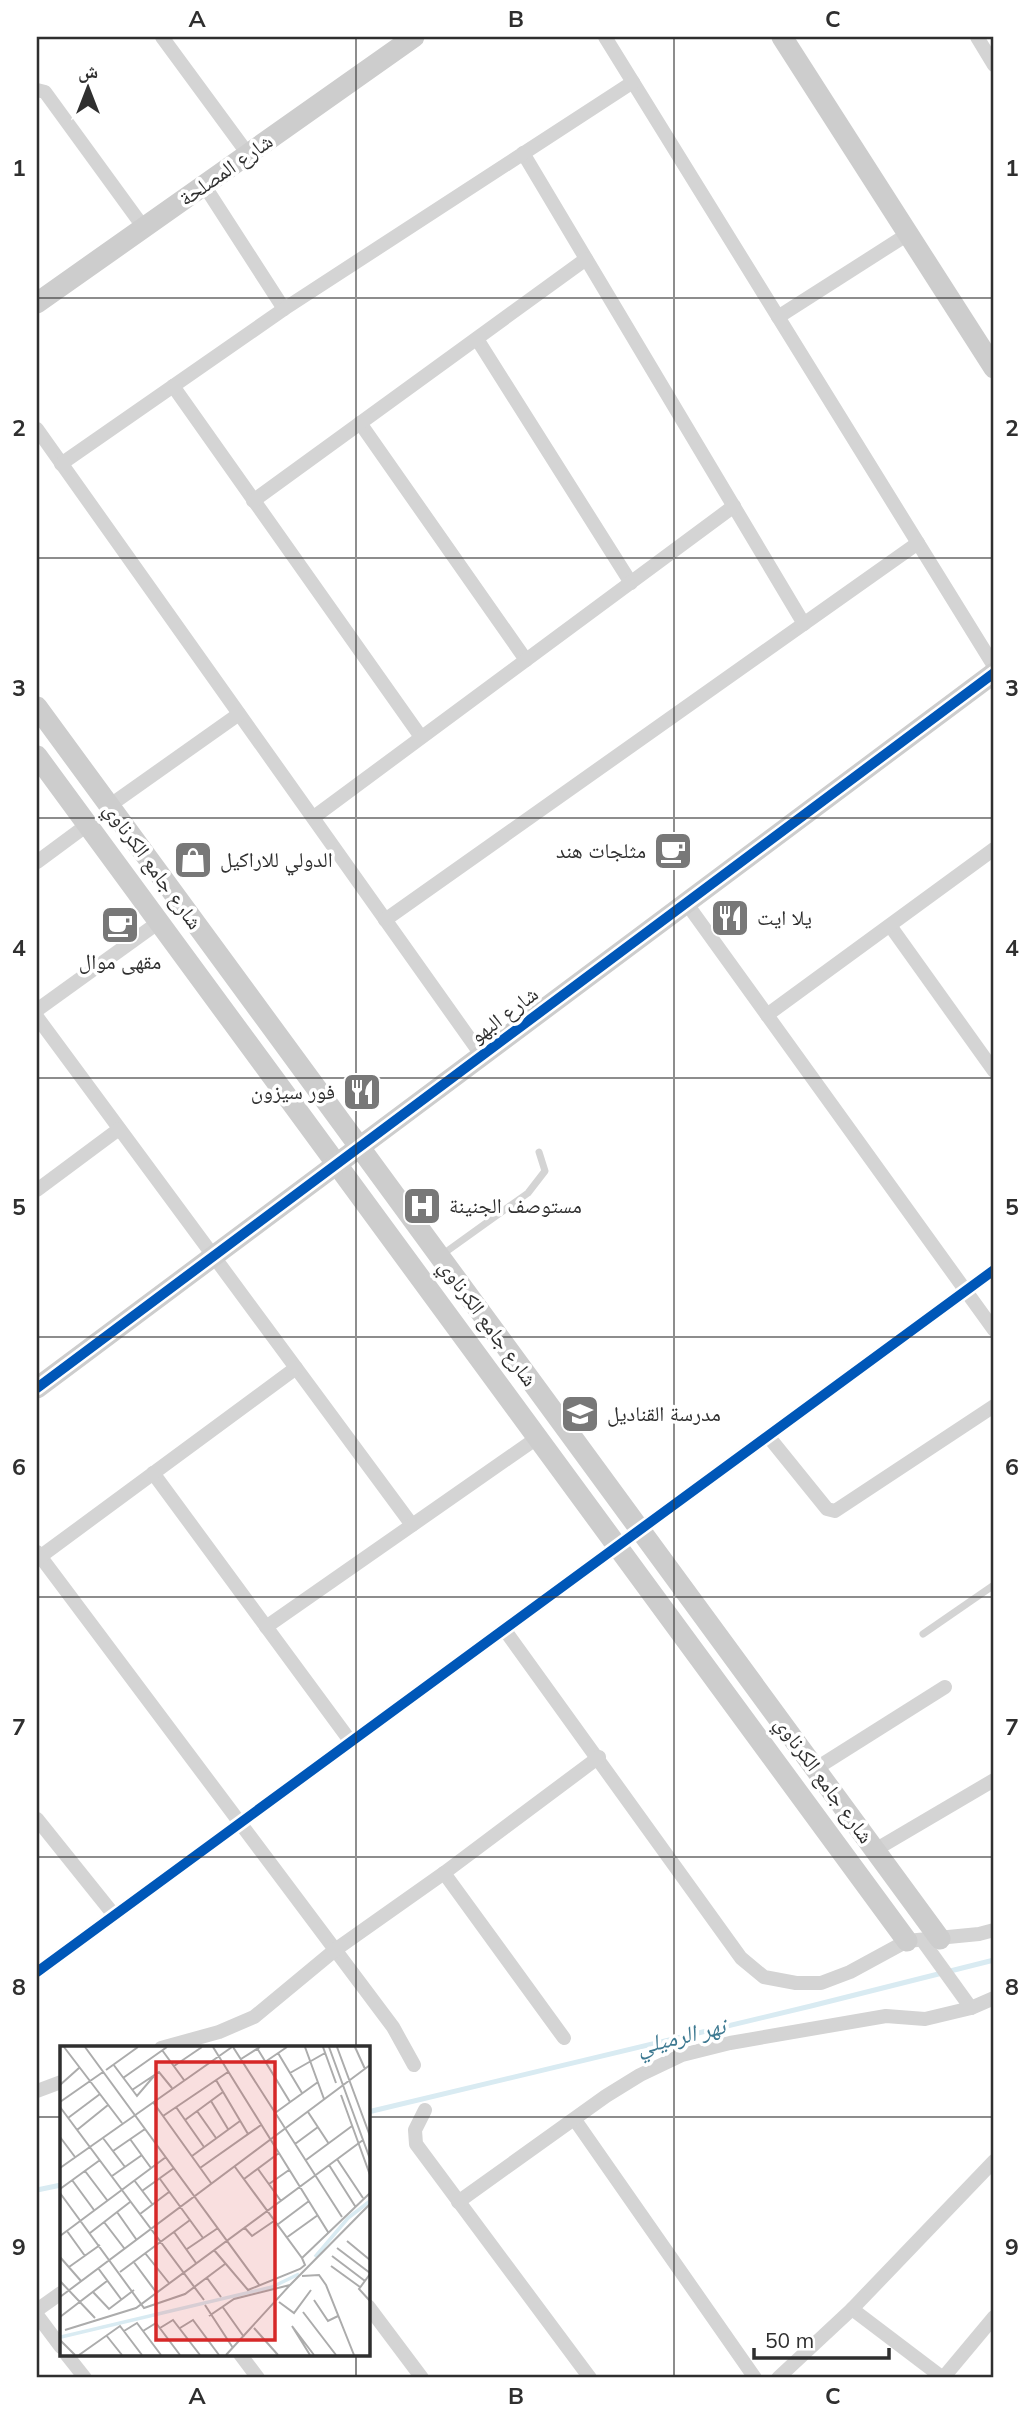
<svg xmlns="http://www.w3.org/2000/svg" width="1031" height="2415" font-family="Mulish,'Noto Naskh Arabic',sans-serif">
<rect width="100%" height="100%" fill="#fff"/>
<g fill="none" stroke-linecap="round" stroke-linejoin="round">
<g stroke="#d9ebf2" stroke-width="5">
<polyline points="368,2112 811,2006 994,1960"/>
<polyline points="37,2190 61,2185"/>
</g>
<g stroke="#d4d4d4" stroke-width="7">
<polyline points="443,1254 528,1193 545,1171 539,1152"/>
<polyline points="923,1634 994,1585"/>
</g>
<g stroke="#d4d4d4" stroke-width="14">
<polyline points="162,37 248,154"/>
<polyline points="605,37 994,666"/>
<polyline points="977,37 994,65"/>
<polyline points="37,90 45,92 144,228"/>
<polyline points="523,153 804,624"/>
<polyline points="204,185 284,309"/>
<polyline points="778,317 908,234"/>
<polyline points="477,339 631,583"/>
<polyline points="173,386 421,737"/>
<polyline points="360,423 526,660"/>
<polyline points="37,429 482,1056"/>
<polyline points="61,464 284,309 633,82"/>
<polyline points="253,501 586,259"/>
<polyline points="109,806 239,714"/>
<polyline points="314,817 734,506"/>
<polyline points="37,862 87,825"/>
<polyline points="687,904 994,1330"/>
<polyline points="385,920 918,543"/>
<polyline points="891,927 994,1071"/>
<polyline points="37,1010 159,922"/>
<polyline points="767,1015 994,849"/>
<polyline points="37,1017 412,1525"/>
<polyline points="37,1190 119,1129"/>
<polyline points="768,1436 827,1509 835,1511 994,1406"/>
<polyline points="153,1473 351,1742"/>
<polyline points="37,1552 393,2027 414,2065"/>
<polyline points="37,1559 296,1368"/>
<polyline points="266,1627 537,1438"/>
<polyline points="504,1629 741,1958 764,1977 796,1983 821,1983 850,1972 907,1941 979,1934 994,1930"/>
<polyline points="815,1769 945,1687"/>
<polyline points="37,1819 114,1915"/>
<polyline points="875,1850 994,1780"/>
<polyline points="444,1873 564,2038"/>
<polyline points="922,1940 971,2008"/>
<polyline points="37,1972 994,1270"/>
<polyline points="161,2048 219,2032 254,2017 335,1950 444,1873 599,1757"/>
<polyline points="37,2091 61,2082"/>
<polyline points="425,2110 415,2130 416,2144 590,2378"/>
<polyline points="575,2120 755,2378"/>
<polyline points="458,2202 606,2096 640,2075 682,2055 730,2043 886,2016 925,2019 971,2008 994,1998"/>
<polyline points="368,2306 422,2378"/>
<polyline points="852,2309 943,2378"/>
<polyline points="37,2310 61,2293"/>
<polyline points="37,2315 61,2347"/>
<polyline points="66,2354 85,2378"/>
<polyline points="240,2354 258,2378"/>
<polyline points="778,2378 852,2309 994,2161"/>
<polyline points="943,2378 994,2317"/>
</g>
<g stroke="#cdcdcd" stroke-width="21">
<polyline points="782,37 994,368"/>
<polyline points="37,303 414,37"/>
<polyline points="37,707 940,1939"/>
<polyline points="37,756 907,1941"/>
<polyline points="37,1388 994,673"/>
</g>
<defs>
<g id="cycleway">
<polyline points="37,1388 994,673"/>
<polyline points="37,1972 994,1270"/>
</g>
</defs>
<use href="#cycleway" stroke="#fff" stroke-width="15"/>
<use href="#cycleway" stroke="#0057b8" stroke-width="10"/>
</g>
<path fill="none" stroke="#2f2f2f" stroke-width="2" stroke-opacity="0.55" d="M 356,37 L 356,2048M 674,37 L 674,2378M 37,298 L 994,298M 37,558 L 994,558M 37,818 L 994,818M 37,1078 L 994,1078M 37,1337 L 994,1337M 37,1597 L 994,1597M 37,1857 L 994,1857M 37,2117 L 61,2117M 368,2117 L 994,2117M 356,2354 L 356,2378"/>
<defs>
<symbol id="cafe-square" viewBox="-11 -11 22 22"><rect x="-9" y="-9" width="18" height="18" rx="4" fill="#787878" stroke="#fff"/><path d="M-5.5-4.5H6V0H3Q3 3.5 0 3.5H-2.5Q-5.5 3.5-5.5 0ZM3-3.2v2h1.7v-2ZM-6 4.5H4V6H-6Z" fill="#fff"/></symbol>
<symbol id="shop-square" viewBox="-11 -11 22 22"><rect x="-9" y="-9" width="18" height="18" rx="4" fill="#787878" stroke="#fff"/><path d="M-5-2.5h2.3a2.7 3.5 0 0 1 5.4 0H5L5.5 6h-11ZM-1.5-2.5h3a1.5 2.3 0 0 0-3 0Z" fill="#fff"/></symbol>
<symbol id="restaurant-square" viewBox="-11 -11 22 22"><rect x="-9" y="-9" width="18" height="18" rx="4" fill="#787878" stroke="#fff"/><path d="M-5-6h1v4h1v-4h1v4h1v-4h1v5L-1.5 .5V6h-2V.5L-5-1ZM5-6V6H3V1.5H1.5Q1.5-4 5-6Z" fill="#fff"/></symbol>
<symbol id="hospital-square" viewBox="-11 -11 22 22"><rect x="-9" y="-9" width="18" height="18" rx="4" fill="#787878" stroke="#fff"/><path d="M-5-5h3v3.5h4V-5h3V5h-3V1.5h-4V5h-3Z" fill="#fff"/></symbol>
<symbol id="school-square" viewBox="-11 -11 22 22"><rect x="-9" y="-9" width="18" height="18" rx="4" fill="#787878" stroke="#fff"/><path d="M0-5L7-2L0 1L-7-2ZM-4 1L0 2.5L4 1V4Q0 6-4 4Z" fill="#fff"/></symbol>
</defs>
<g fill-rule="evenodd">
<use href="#cafe-square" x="651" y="829" width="44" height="44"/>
<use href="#shop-square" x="171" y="838" width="44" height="44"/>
<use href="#restaurant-square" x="708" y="896" width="44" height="44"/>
<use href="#cafe-square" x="98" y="903" width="44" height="44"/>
<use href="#restaurant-square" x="340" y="1070" width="44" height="44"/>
<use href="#hospital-square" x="400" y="1184" width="44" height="44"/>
<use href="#school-square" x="558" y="1392" width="44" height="44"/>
</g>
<g text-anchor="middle" stroke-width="7" stroke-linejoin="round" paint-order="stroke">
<g font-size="21" fill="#2f2f2f" stroke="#fff">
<text transform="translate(226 170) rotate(-35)" y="7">شارع المصلحة</text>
<text transform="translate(153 866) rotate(54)" y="7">شارع جامع الكرناوي</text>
<text transform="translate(504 1015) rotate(-37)" y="7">شارع البهو</text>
<text transform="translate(488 1323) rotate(54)" y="7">شارع جامع الكرناوي</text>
<text transform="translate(824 1780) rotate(54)" y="7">شارع جامع الكرناوي</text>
</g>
<g font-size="21" fill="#2f2f2f" stroke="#fff" text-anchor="start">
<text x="646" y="858" text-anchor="end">مثلجات هند</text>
<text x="220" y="867">الدولي للاراكيل</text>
<text x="757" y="925">يلا ايت</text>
<text x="120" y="969" text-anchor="middle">مقهى موال</text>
<text x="335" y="1099" text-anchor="end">فور سيزون</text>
<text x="449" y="1213">مستوصف الجنينة</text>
<text x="607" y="1421">مدرسة القناديل</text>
</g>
<g font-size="23" font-style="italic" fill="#3d7991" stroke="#fff">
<text transform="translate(681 2036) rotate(-14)" y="8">نهر الرميلي</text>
</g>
</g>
<g transform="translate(60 2046)">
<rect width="310" height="310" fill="#fff"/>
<path fill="none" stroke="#d9ebf2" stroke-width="3.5" d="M 255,211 L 288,172 L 310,155M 1,291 L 212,241 L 239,228"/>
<path fill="none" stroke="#acacac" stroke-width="2" d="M 4,1 L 62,77M 25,1 L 200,240M 153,1 L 268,186M 173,1 L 282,171M 245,1 L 264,53M 263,1 L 276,37M 269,1 L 310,113M 277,1 L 310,90M 295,1 L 305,23M 197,2 L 230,56M 102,4 L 124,34M 218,7 L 242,47M 181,13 L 200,1M 205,16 L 227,1M 53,18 L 77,50 L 94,30M 114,20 L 142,1M 46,24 L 78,1M 230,27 L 265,7M 63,32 L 107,1M 156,34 L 188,88M 0,39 L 19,22M 72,44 L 99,26 L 112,42M 281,49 L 310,129M 151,55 L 168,83M 0,56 L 43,26M 93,56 L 151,137M 0,61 L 144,254M 116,61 L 144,101M 137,65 L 156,92M 248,66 L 269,98M 215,67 L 258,36M 103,70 L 168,26M 8,72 L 40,48M 125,74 L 163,46M 17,84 L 48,59M 0,91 L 15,111M 43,92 L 65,121M 70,93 L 91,122M 235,98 L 258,81M 53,105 L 85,83M 132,110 L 180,75M 277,113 L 303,152M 246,114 L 292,80M 269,119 L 295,160M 175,121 L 242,212 L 310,147M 0,122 L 172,1M 140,122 L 201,79M 198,123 L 221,155M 25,125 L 47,154M 52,130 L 82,109M 100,133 L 143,192M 184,133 L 219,107M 12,134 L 34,164M 74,134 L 93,159M 209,138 L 229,124M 0,143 L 40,114M 82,145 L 114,122M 0,147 L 84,262 L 125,248 L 165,218M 57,166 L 76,193M 80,168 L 109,146M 44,176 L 64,202M 217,179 L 249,155M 184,181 L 192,190 L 214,175M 7,185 L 25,210M 114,186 L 136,217M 30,187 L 70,156M 0,190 L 106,111M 226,192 L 258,169M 287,195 L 310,214M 277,202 L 310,227M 127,203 L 158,182M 154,204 L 188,244 L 240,223 L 245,219 L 242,212M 85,207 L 109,237M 272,210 L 305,235M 0,211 L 21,235M 73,215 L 96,246M 271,220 L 300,241M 9,221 L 40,199M 38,222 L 61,253M 60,226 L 130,174M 310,228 L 299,243 L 310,255M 242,230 L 259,229 L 266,239 L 294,309M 147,232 L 161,251M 0,235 L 35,272M 33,246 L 49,263 L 74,244M 0,251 L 310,19M 254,254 L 268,275 L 278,270M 219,256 L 234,267 L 251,244M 145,259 L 173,302M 162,260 L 184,291M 243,266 L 276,309M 149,270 L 174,253 L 230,239 L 310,158M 0,271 L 47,235M 232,280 L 250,309M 232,280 L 254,309M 100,282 L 113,274 L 140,309M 120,282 L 133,274 L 159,309M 194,282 L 218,309M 5,284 L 76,262 L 303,94M 64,285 L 77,277 L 101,309M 83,285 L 96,277 L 120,309M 46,289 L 62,309M 0,294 L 15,309M 19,309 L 60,280 L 82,309M 166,309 L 230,239"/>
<path fill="#d62828" fill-opacity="0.15" stroke="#d62828" stroke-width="3.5" d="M 96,16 L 215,16 L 215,294 L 96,294 Z"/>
<rect width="310" height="310" fill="none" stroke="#2f2f2f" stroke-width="3.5"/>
</g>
<rect width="1031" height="2415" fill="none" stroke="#ffffff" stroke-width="77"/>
<g transform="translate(88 88)" stroke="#ffffff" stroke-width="5" paint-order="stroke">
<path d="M0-5L12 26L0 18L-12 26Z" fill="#2f2f2f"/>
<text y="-10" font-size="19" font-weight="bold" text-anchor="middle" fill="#2f2f2f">ش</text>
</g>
<path d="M754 2348v10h135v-10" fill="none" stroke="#2f2f2f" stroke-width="3.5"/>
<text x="765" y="2348" font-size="21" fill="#2f2f2f" stroke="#ffffff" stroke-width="5" paint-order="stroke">50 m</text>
<rect x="38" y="38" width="954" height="2338" fill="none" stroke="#2f2f2f" stroke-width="2.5"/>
<g font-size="23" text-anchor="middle" font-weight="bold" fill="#2f2f2f">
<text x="197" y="27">A</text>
<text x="516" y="27">B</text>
<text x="833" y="27">C</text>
<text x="19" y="176">1</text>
<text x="1012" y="176">1</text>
<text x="19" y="436">2</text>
<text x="1012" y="436">2</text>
<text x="19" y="696">3</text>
<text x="1012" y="696">3</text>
<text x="19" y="956">4</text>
<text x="1012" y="956">4</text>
<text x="19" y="1215">5</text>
<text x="1012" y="1215">5</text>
<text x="19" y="1475">6</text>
<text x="1012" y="1475">6</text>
<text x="19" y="1735">7</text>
<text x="1012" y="1735">7</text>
<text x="19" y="1995">8</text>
<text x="1012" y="1995">8</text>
<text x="19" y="2255">9</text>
<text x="1012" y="2255">9</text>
<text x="197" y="2404">A</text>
<text x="516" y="2404">B</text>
<text x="833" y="2404">C</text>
</g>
</svg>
